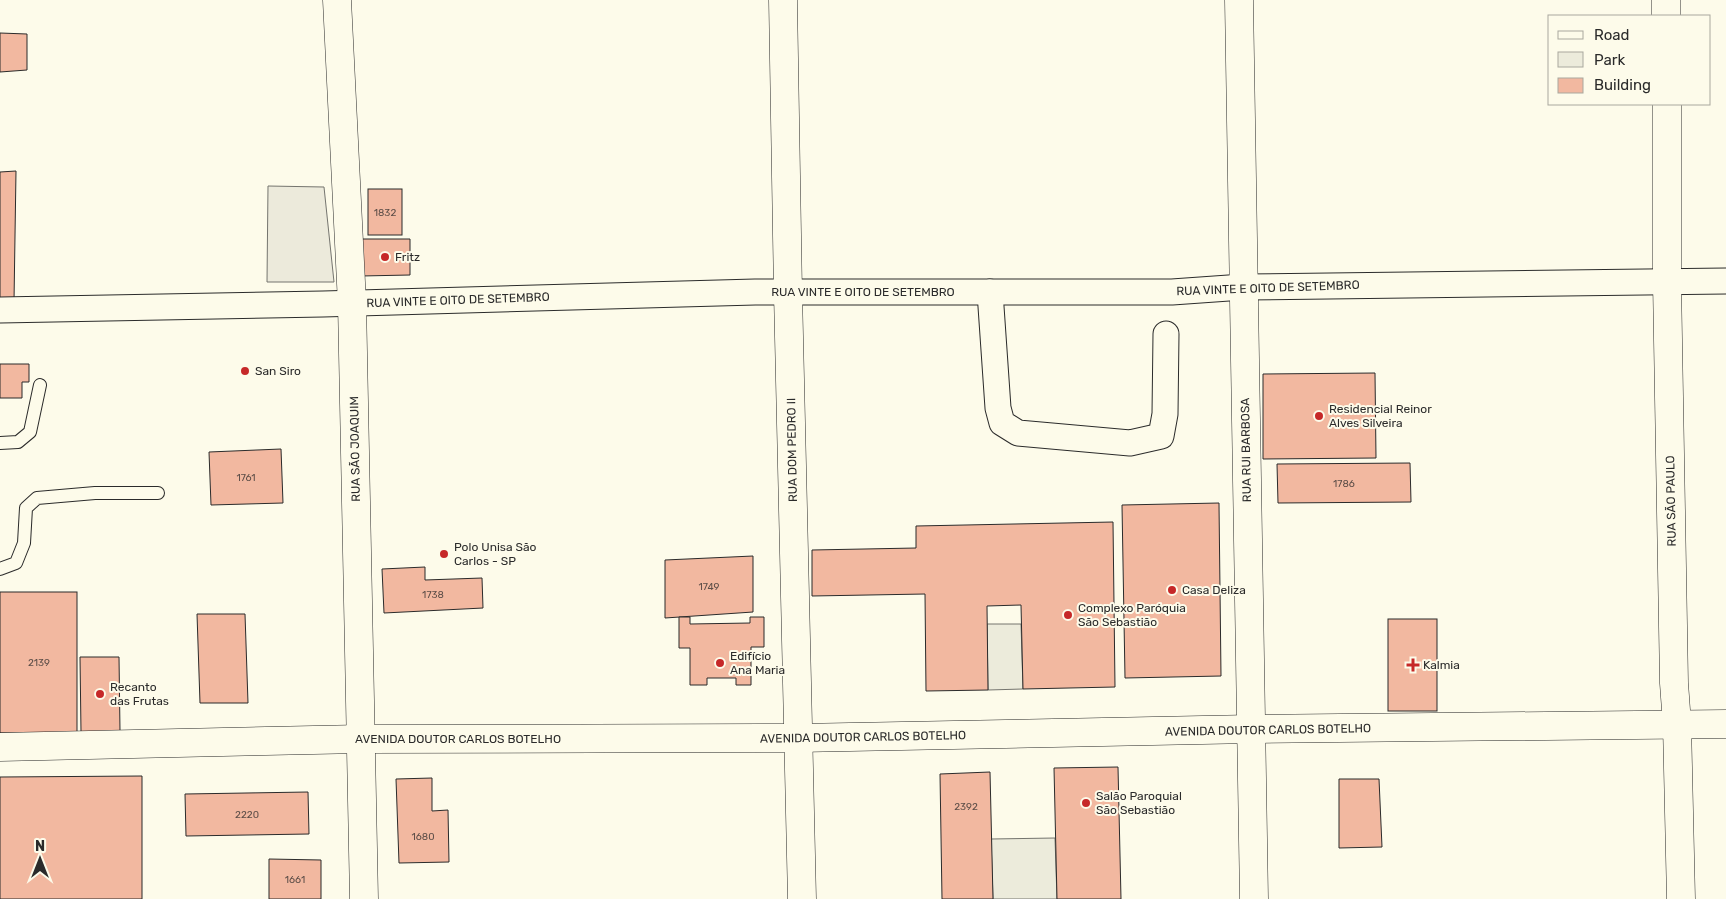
<svg xmlns="http://www.w3.org/2000/svg" width="1726" height="899" font-family="Rubik,sans-serif">
<rect width="100%" height="100%" fill="#fdfbea"/>
<g fill="#ecebdb" stroke="#74746e">
<polygon points="987,624 1021,624 1023,689 988,690"/>
<polygon points="1055,838 1057,899 993,899 991,839"/>
</g>
<polygon fill="#eceadb" stroke="#74746e" points="268,186 324,187 334,282 267,282"/>
<g fill="#f2b8a0" stroke="#2b2b2b">
<polygon points="0,33 27,34 27,70 0,72"/>
<polygon points="16,171 14,302 0,302 0,172"/>
<rect x="368" y="189" width="34" height="46"/>
<polygon points="360,239 410,239 410,275 361,276"/>
<polygon points="0,364 29,364 29,382 22,382 22,398 0,398"/>
<polygon points="1375,373 1376,458 1263,459 1263,374"/>
<polygon points="281,449 283,503 211,505 209,452"/>
<polygon points="1410,463 1411,502 1278,503 1277,464"/>
<polygon points="1219,503 1221,676 1125,678 1122,505"/>
<polygon points="1113,522 1115,687 1023,689 1021,605 987,606 988,690 926,691 925,594 812,596 812,550 916,548 916,526"/>
<polygon points="753,556 753,612 665,618 665,560"/>
<polygon points="425,567 425,580 482,578 483,608 384,613 382,569"/>
<rect x="0" y="592" width="77" height="141"/>
<polygon points="197,614 245,614 248,703 200,703"/>
<polygon points="679,617 690,617 690,624 750,623 750,617 764,617 764,647 751,647 751,685 736,685 736,678 707,678 707,685 690,685 690,648 679,648"/>
<rect x="1388" y="619" width="49" height="92"/>
<polygon points="80,657 119,657 120,731 81,732"/>
<polygon points="1118,767 1121,899 1057,899 1054,768"/>
<polygon points="990,772 993,899 942,899 940,774"/>
<polygon points="142,776 142,899 0,899 0,777"/>
<polygon points="432,778 432,811 448,810 449,862 399,863 396,779"/>
<polygon points="1339,779 1379,779 1382,847 1339,848"/>
<polygon points="308,792 309,834 186,836 185,794"/>
<polygon points="269,859 321,860 321,899 269,899"/>
</g>
<g fill="none" stroke-linecap="round" stroke-linejoin="round">
<defs>
<g id="lane">
<polyline points="0,443 18,442 30,432 40,385"/>
<polyline points="0,569 16,563 24,543 26,508 37,498 95,493 158,493"/>
</g>
<g id="street">
<polyline points="990,292 998,408 1002,423 1018,433 1130,443 1161,436 1165,414 1166,334"/>
<polyline points="0,310 323,304 755,292 1172,292 1243,287 1726,281"/>
</g>
<g id="secondary">
<polyline points="337,0 352,303 364,899"/>
<polyline points="783,0 788,293 802,899"/>
<polyline points="1239,0 1254,899"/>
<polyline points="1666,0 1666,16"/>
<polyline points="1667,104 1667,282 1674,683 1677,724 1681,899"/>
<polyline points="0,747 361,739 798,738 1252,729 1726,724"/>
</g>
</defs>
<use href="#lane" stroke="#2b2b2b" stroke-width="14"/>
<use href="#street" stroke="#2b2b2b" stroke-width="27"/>
<use href="#secondary" stroke="#2b2b2b" stroke-width="29"/>
<use href="#lane" stroke="#fdfbea" stroke-width="12"/>
<use href="#street" stroke="#fdfbea" stroke-width="25"/>
<use href="#secondary" stroke="#fdfbea" stroke-width="28"/>
</g>
<g fill="#c62828" stroke="#fdfbea" stroke-width="2">
<circle cx="385" cy="257" r="5"/>
<circle cx="245" cy="371" r="5"/>
<circle cx="1319" cy="416" r="5"/>
<circle cx="444" cy="554" r="5"/>
<circle cx="1172" cy="590" r="5"/>
<circle cx="1068" cy="615" r="5"/>
<circle cx="720" cy="663" r="5"/>
<path d="M1410.5 657.5h5v5h5v5h-5v5h-5v-5h-5v-5h5z"/>
<circle cx="100" cy="694" r="5"/>
<circle cx="1086" cy="803" r="5"/>
</g>
<g text-anchor="middle" stroke-width="4" stroke-linejoin="round" paint-order="stroke">
<g font-size="10" fill="#5d4e48">
<text x="385" y="216">1832</text>
<text x="246" y="481">1761</text>
<text x="1344" y="487">1786</text>
<text x="709" y="590">1749</text>
<text x="433" y="598">1738</text>
<text x="39" y="666">2139</text>
<text x="966" y="810">2392</text>
<text x="247" y="818">2220</text>
<text x="423" y="840">1680</text>
<text x="295" y="883">1661</text>
</g>
<g font-size="12" fill="#2b2b2b" stroke="#fdfbea" text-anchor="start">
<text x="395" y="261">Fritz</text>
<text x="255" y="375">San Siro</text>
<text x="1329" y="413">Residencial Reinor<tspan x="1329" dy="14">Alves Silveira</tspan></text>
<text x="454" y="551">Polo Unisa São<tspan x="454" dy="14">Carlos - SP</tspan></text>
<text x="1182" y="594">Casa Deliza</text>
<text x="1078" y="612">Complexo Paróquia<tspan x="1078" dy="14">São Sebastião</tspan></text>
<text x="730" y="660">Edifício<tspan x="730" dy="14">Ana Maria</tspan></text>
<text x="1423" y="669">Kalmia</text>
<text x="110" y="691">Recanto<tspan x="110" dy="14">das Frutas</tspan></text>
<text x="1096" y="800">Salão Paroquial<tspan x="1096" dy="14">São Sebastião</tspan></text>
</g>
<g font-size="12" fill="#2b2b2b" stroke="#fdfbea">
<text transform="translate(1268 288) rotate(-2)" y="4">RUA VINTE E OITO DE SETEMBRO</text>
<text x="863" y="296">RUA VINTE E OITO DE SETEMBRO</text>
<text transform="translate(458 300) rotate(-2)" y="4">RUA VINTE E OITO DE SETEMBRO</text>
<text transform="translate(355 449) rotate(-91)" y="4">RUA SÃO JOAQUIM</text>
<text transform="translate(792 450) rotate(-91)" y="4">RUA DOM PEDRO II</text>
<text transform="translate(1246 450) rotate(-91)" y="4">RUA RUI BARBOSA</text>
<text transform="translate(1671 501) rotate(-91)" y="4">RUA SÃO PAULO</text>
<text transform="translate(1268 730) rotate(-1)" y="4">AVENIDA DOUTOR CARLOS BOTELHO</text>
<text transform="translate(863 737) rotate(-1)" y="4">AVENIDA DOUTOR CARLOS BOTELHO</text>
<text x="458" y="743">AVENIDA DOUTOR CARLOS BOTELHO</text>
</g>
</g>
<rect x="1548" y="15" width="162" height="90" fill="#fdfbea" stroke="#a9a89e"/>
<rect x="1558" y="31" width="25" height="8" fill="#fdfbea" stroke="#a9a89e"/>
<text x="1594" y="40" font-size="15" fill="#2b2b2b">Road</text>
<rect x="1558" y="52" width="25" height="15" fill="#ecebdb" stroke="#a9a89e"/>
<text x="1594" y="65" font-size="15" fill="#2b2b2b">Park</text>
<rect x="1558" y="78" width="25" height="15" fill="#f2b8a0" stroke="#a9a89e"/>
<text x="1594" y="90" font-size="15" fill="#2b2b2b">Building</text>
<g transform="translate(40 859)" stroke="#fdfbea" stroke-width="4" paint-order="stroke">
<path d="M0-4L9 19L0 12L-9 19Z" fill="#2b2b2b"/>
<text y="-8" font-size="14" font-weight="bold" text-anchor="middle" fill="#2b2b2b">N</text>
</g>
</svg>
